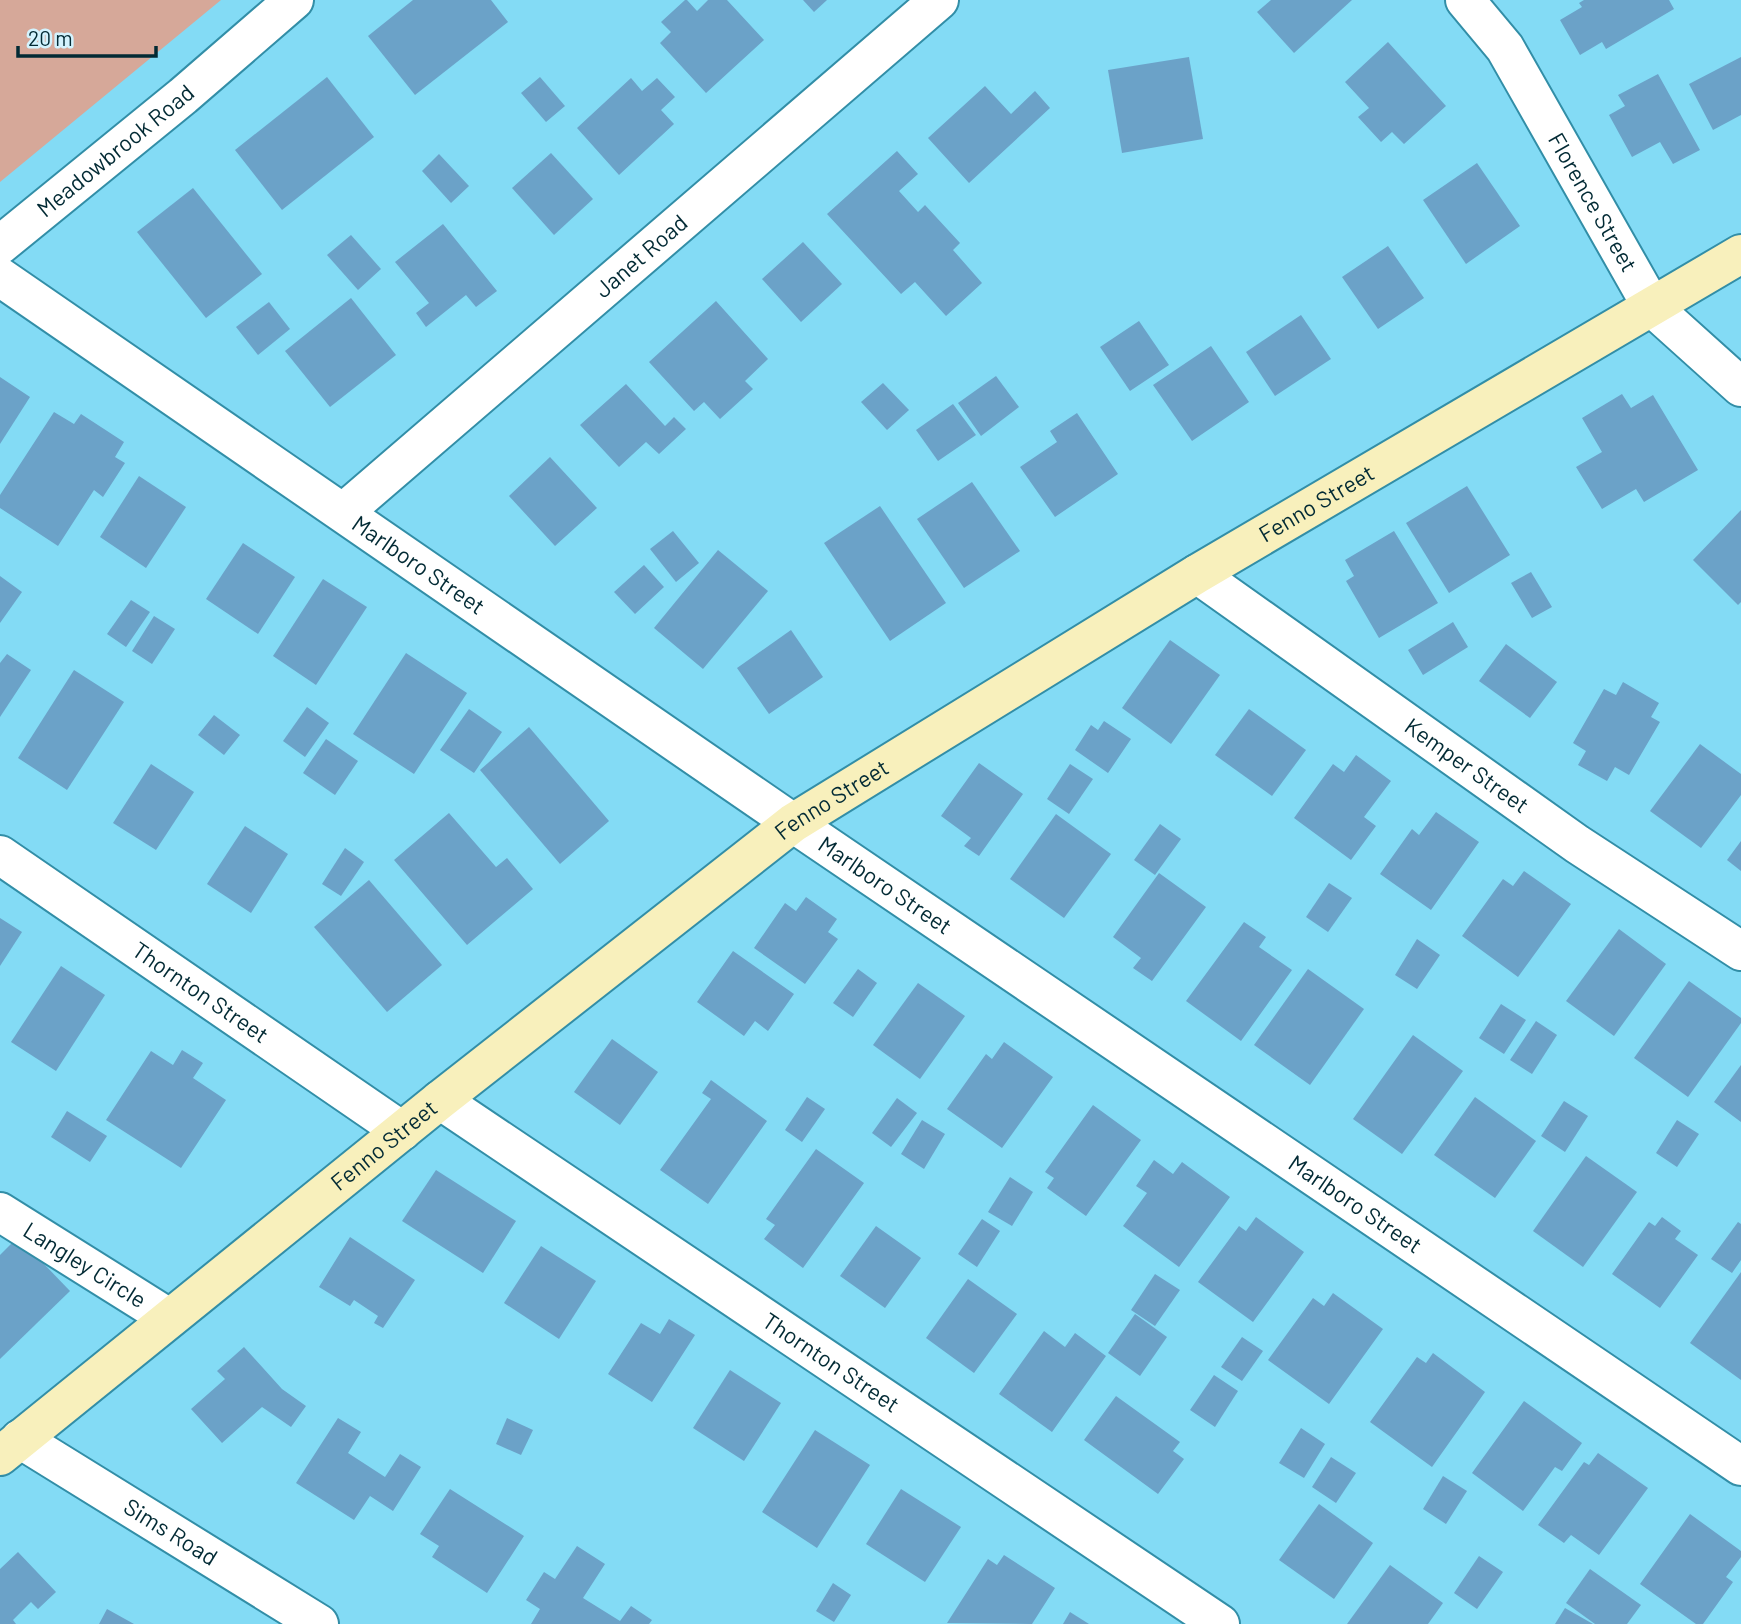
<svg xmlns="http://www.w3.org/2000/svg" width="1741" height="1624" font-family="Barlow,sans-serif">
<rect width="100%" height="100%" fill="#83dbf5"/>
<polygon fill="#d6a899" points="0,0 221,0 0,182"/>
<g fill="#6ba2c8">
<polygon points="413,0 491,0 508,22 415,95 368,36"/>
<polygon points="685,0 687,0 697,11 708,0 727,0 764,40 706,93 660,43 671,32 661,22"/>
<polygon points="803,0 827,0 814,12"/>
<polygon points="1271,0 1352,0 1294,53 1257,12"/>
<polygon points="1584,0 1669,0 1674,9 1606,49 1602,42 1580,55 1560,20 1582,7 1579,3"/>
<polygon points="1388,42 1446,106 1404,144 1392,132 1381,142 1358,117 1369,108 1345,82"/>
<polygon points="1189,57 1203,139 1122,153 1108,70"/>
<polygon points="1741,57 1741,115 1713,130 1689,84"/>
<polygon points="1658,74 1700,150 1673,164 1660,142 1632,157 1609,115 1625,106 1618,95"/>
<polygon points="327,77 374,137 282,210 235,150"/>
<polygon points="540,77 565,106 546,122 521,93"/>
<polygon points="631,78 642,91 657,78 675,97 661,110 674,124 619,175 577,128"/>
<polygon points="985,86 1011,114 1035,91 1050,108 969,183 928,138"/>
<polygon points="897,151 918,174 899,191 918,212 925,205 960,243 953,250 982,283 946,316 915,282 901,294 827,214"/>
<polygon points="551,153 593,199 554,235 512,188"/>
<polygon points="439,154 469,186 451,203 422,171"/>
<polygon points="1477,163 1520,226 1466,264 1423,200"/>
<polygon points="193,188 262,274 206,318 137,232"/>
<polygon points="443,224 497,291 476,307 466,295 426,327 416,313 429,303 395,262"/>
<polygon points="351,235 381,269 358,290 327,255"/>
<polygon points="803,242 842,284 801,322 762,279"/>
<polygon points="1388,246 1424,298 1378,329 1342,277"/>
<polygon points="351,298 396,355 330,407 285,351"/>
<polygon points="716,301 768,359 745,381 753,389 720,419 704,402 694,411 649,362"/>
<polygon points="269,302 290,329 258,355 236,327"/>
<polygon points="1301,315 1331,359 1275,396 1246,352"/>
<polygon points="1139,321 1169,365 1130,391 1100,347"/>
<polygon points="1211,346 1249,402 1192,441 1153,385"/>
<polygon points="996,376 1019,407 981,436 958,403"/>
<polygon points="0,377 30,397 0,444"/>
<polygon points="883,383 909,410 887,430 861,402"/>
<polygon points="626,384 665,426 674,417 686,429 659,454 646,442 619,467 580,425"/>
<polygon points="1622,394 1631,408 1653,395 1698,470 1644,502 1636,489 1602,509 1576,467 1602,452 1582,418"/>
<polygon points="953,404 976,435 938,461 916,430"/>
<polygon points="54,412 74,424 81,414 124,442 115,457 125,463 103,497 94,490 58,546 0,508 0,495"/>
<polygon points="1077,413 1118,474 1055,517 1020,467 1057,442 1050,431"/>
<polygon points="550,457 597,508 555,546 509,496"/>
<polygon points="139,476 186,507 146,568 100,537"/>
<polygon points="972,482 1020,551 964,588 917,519"/>
<polygon points="1467,486 1510,555 1449,593 1406,523"/>
<polygon points="880,506 946,603 890,641 824,543"/>
<polygon points="1741,510 1741,602 1738,605 1693,560"/>
<polygon points="673,531 699,563 676,582 650,549"/>
<polygon points="1394,531 1438,603 1379,638 1346,581 1354,576 1345,560"/>
<polygon points="243,543 295,577 258,634 206,599"/>
<polygon points="718,550 768,591 703,669 654,628"/>
<polygon points="644,565 664,587 635,614 614,592"/>
<polygon points="1531,572 1552,607 1532,618 1511,583"/>
<polygon points="0,576 22,592 0,623"/>
<polygon points="323,579 367,607 316,685 273,656"/>
<polygon points="131,600 150,612 126,647 107,634"/>
<polygon points="154,616 175,629 152,664 132,651"/>
<polygon points="1453,622 1468,647 1423,675 1408,650"/>
<polygon points="791,630 823,677 769,714 737,668"/>
<polygon points="1170,640 1220,675 1171,744 1122,708"/>
<polygon points="1506,644 1557,682 1530,718 1479,681"/>
<polygon points="406,653 467,693 414,774 353,734"/>
<polygon points="7,654 31,670 0,717 0,663"/>
<polygon points="74,670 124,702 67,790 18,758"/>
<polygon points="1623,682 1659,703 1651,717 1660,722 1629,775 1615,767 1607,781 1578,765 1586,751 1573,743 1604,689 1616,695"/>
<polygon points="307,707 329,723 305,757 283,741"/>
<polygon points="469,709 502,732 474,773 440,750"/>
<polygon points="1249,709 1306,750 1272,796 1215,755"/>
<polygon points="214,715 240,735 224,755 198,735"/>
<polygon points="1104,721 1131,739 1108,773 1075,750 1091,725 1098,730"/>
<polygon points="529,727 609,821 560,864 480,770"/>
<polygon points="326,739 358,761 335,795 303,773"/>
<polygon points="1700,744 1741,774 1741,795 1701,848 1650,811"/>
<polygon points="1356,755 1391,781 1364,817 1376,826 1351,860 1294,818 1333,764 1344,772"/>
<polygon points="979,763 1023,794 979,856 964,846 971,838 941,816"/>
<polygon points="151,764 194,792 156,850 113,823"/>
<polygon points="1070,764 1093,779 1069,814 1047,799"/>
<polygon points="1436,812 1479,842 1431,910 1380,874 1412,829 1419,835"/>
<polygon points="449,813 496,867 507,858 533,889 467,945 394,860"/>
<polygon points="1056,814 1111,854 1064,918 1010,879"/>
<polygon points="1160,824 1181,839 1155,875 1134,860"/>
<polygon points="245,826 288,854 251,913 207,884"/>
<polygon points="1741,841 1741,871 1727,860"/>
<polygon points="345,848 364,862 341,896 322,884"/>
<polygon points="1524,871 1571,904 1518,977 1462,936 1503,879 1513,886"/>
<polygon points="1159,873 1206,907 1152,981 1133,968 1141,958 1113,937"/>
<polygon points="369,880 442,965 387,1012 314,927"/>
<polygon points="1329,883 1352,898 1328,932 1306,917"/>
<polygon points="806,897 837,919 828,932 838,939 805,984 754,948 785,903 796,911"/>
<polygon points="0,918 22,932 0,966"/>
<polygon points="1244,922 1266,937 1259,947 1292,970 1241,1041 1186,1001"/>
<polygon points="1619,929 1666,964 1614,1036 1566,1001"/>
<polygon points="1417,939 1440,955 1417,989 1395,975"/>
<polygon points="733,951 794,994 768,1031 755,1021 744,1036 697,1002"/>
<polygon points="61,966 105,995 56,1071 11,1042"/>
<polygon points="858,969 877,983 853,1017 833,1003"/>
<polygon points="1308,969 1364,1009 1310,1085 1254,1045"/>
<polygon points="1689,981 1741,1018 1741,1023 1688,1097 1634,1058"/>
<polygon points="918,983 965,1016 920,1079 873,1045"/>
<polygon points="1501,1004 1526,1020 1504,1054 1479,1038"/>
<polygon points="1536,1021 1557,1035 1532,1074 1510,1060"/>
<polygon points="1413,1035 1463,1071 1402,1154 1353,1119"/>
<polygon points="612,1039 658,1072 620,1125 574,1092"/>
<polygon points="1004,1042 1053,1077 1002,1148 947,1109 986,1054 992,1059"/>
<polygon points="182,1050 203,1063 193,1078 226,1100 181,1168 106,1120 151,1051 173,1065"/>
<polygon points="1741,1065 1741,1122 1714,1102"/>
<polygon points="711,1080 767,1121 708,1204 660,1170 711,1099 702,1093"/>
<polygon points="807,1097 825,1109 802,1142 785,1130"/>
<polygon points="1475,1097 1536,1141 1495,1198 1434,1155"/>
<polygon points="897,1098 917,1113 891,1147 872,1133"/>
<polygon points="1564,1101 1588,1116 1565,1152 1541,1136"/>
<polygon points="1093,1105 1141,1140 1086,1216 1047,1188 1054,1178 1045,1172"/>
<polygon points="67,1111 107,1136 90,1162 51,1137"/>
<polygon points="922,1120 945,1134 924,1169 901,1154"/>
<polygon points="1677,1120 1699,1134 1677,1167 1656,1153"/>
<polygon points="816,1149 864,1183 803,1268 764,1239 775,1225 766,1219"/>
<polygon points="1586,1156 1637,1192 1583,1267 1533,1231"/>
<polygon points="1154,1160 1173,1174 1182,1162 1230,1197 1179,1267 1123,1226 1147,1193 1136,1186"/>
<polygon points="436,1170 516,1221 483,1273 402,1221"/>
<polygon points="1010,1177 1033,1192 1012,1226 988,1212"/>
<polygon points="1256,1217 1304,1252 1253,1322 1198,1282 1239,1226 1246,1231"/>
<polygon points="1662,1217 1681,1231 1675,1239 1698,1255 1660,1308 1612,1274 1649,1222 1655,1226"/>
<polygon points="982,1219 1000,1231 977,1267 958,1254"/>
<polygon points="1738,1222 1741,1224 1741,1260 1732,1273 1711,1259"/>
<polygon points="876,1226 921,1258 885,1308 840,1276"/>
<polygon points="18,1237 70,1291 0,1359 0,1255"/>
<polygon points="350,1237 415,1280 383,1328 374,1323 378,1316 354,1300 350,1306 319,1287"/>
<polygon points="541,1246 596,1281 559,1339 504,1303"/>
<polygon points="1741,1272 1741,1380 1690,1343"/>
<polygon points="1155,1274 1180,1290 1155,1326 1131,1310"/>
<polygon points="968,1279 1017,1314 974,1373 926,1338"/>
<polygon points="1333,1293 1383,1329 1329,1404 1268,1360 1313,1298 1324,1306"/>
<polygon points="1135,1314 1167,1337 1140,1376 1108,1353"/>
<polygon points="669,1319 695,1335 652,1402 608,1374 641,1323 660,1334"/>
<polygon points="1044,1331 1065,1347 1075,1333 1106,1356 1052,1432 999,1394"/>
<polygon points="1242,1337 1263,1351 1242,1381 1221,1367"/>
<polygon points="244,1347 282,1389 306,1406 291,1427 262,1407 222,1443 191,1409 225,1379 217,1371"/>
<polygon points="1433,1353 1485,1392 1432,1467 1370,1422 1417,1357 1426,1363"/>
<polygon points="730,1370 781,1403 744,1461 693,1428"/>
<polygon points="1214,1375 1238,1391 1215,1427 1190,1410"/>
<polygon points="1116,1396 1180,1442 1173,1451 1184,1459 1158,1494 1084,1440"/>
<polygon points="1524,1401 1582,1443 1562,1471 1555,1467 1523,1511 1472,1473"/>
<polygon points="338,1418 361,1432 348,1453 385,1477 400,1454 421,1467 393,1511 370,1496 354,1520 296,1483"/>
<polygon points="507,1418 533,1430 521,1455 496,1444"/>
<polygon points="1301,1428 1325,1444 1304,1478 1279,1463"/>
<polygon points="815,1430 870,1465 817,1548 762,1512"/>
<polygon points="1598,1453 1648,1488 1599,1555 1571,1535 1564,1543 1538,1525 1584,1462 1589,1465"/>
<polygon points="1331,1457 1356,1473 1336,1503 1312,1487"/>
<polygon points="1443,1476 1467,1491 1446,1524 1423,1509"/>
<polygon points="450,1489 524,1536 487,1593 432,1557 439,1546 420,1534"/>
<polygon points="901,1489 961,1527 925,1582 866,1544"/>
<polygon points="1319,1504 1373,1543 1334,1599 1279,1560"/>
<polygon points="1690,1514 1741,1551 1741,1557 1726,1577 1733,1582 1703,1624 1696,1624 1640,1584"/>
<polygon points="577,1546 605,1564 583,1598 620,1621 631,1606 652,1620 649,1624 531,1624 540,1609 526,1600 544,1572 555,1579"/>
<polygon points="18,1552 56,1592 38,1609 31,1602 13,1620 16,1624 0,1624 0,1569"/>
<polygon points="1004,1555 1055,1588 1032,1624 947,1623 988,1559 997,1565"/>
<polygon points="1479,1556 1503,1572 1477,1609 1454,1593"/>
<polygon points="1390,1565 1443,1603 1428,1624 1347,1624"/>
<polygon points="1590,1569 1641,1605 1627,1624 1595,1624 1566,1603"/>
<polygon points="833,1583 851,1595 834,1622 816,1611"/>
<polygon points="1565,1608 1593,1624 1555,1624"/>
<polygon points="107,1609 134,1624 99,1624"/>
<polygon points="1070,1612 1089,1624 1063,1624"/>
</g>
<g fill="none" stroke-linecap="round" stroke-linejoin="round">
<defs>
<g id="street">
<path id="s1" d="M 1465,0 L 1505,48 L 1652,307 L 1741,387"/>
<path id="s2" d="M 0,245 L 183,96 L 294,0"/>
<path id="s3" d="M 0,277 L 793,823 L 1741,1466"/>
<path id="s4" d="M 344,512 L 939,0"/>
<path id="s5" d="M 1197,574 L 1577,844 L 1741,951"/>
<path id="s6" d="M 0,855 L 402,1131"/>
<path id="s7" d="M 440,1100 L 1220,1624"/>
<path id="s8" d="M 0,1212 L 169,1318"/>
<path id="s9" d="M 20,1439 L 319,1624"/>
</g>
<g id="secondary">
<path id="s10" d="M 0,1456 L 440,1100 L 793,823 L 1197,574 L 1741,254"/>
</g>
</defs>
<use href="#street" stroke="#328ea7" stroke-width="42"/>
<use href="#secondary" stroke="#328ea7" stroke-width="42"/>
<use href="#street" stroke="#fff" stroke-width="38"/>
<use href="#secondary" stroke="#f8f0bc" stroke-width="38"/>
</g>
<g text-anchor="middle" stroke-width="5" stroke-linejoin="round" paint-order="stroke">
<g font-size="23" fill="#022a34" stroke="#d3f3fe">
<text dy="8" stroke="none"><textPath href="#s2" startOffset="149">Meadowbrook Road</textPath></text>
<text dy="8" stroke="none"><textPath href="#s1" startOffset="240">Florence Street</textPath></text>
<text dy="8" stroke="none"><textPath href="#s4" startOffset="392">Janet Road</textPath></text>
<text dy="8" stroke="none"><textPath href="#s10" startOffset="1628">Fenno Street</textPath></text>
<text dy="8" stroke="none"><textPath href="#s3" startOffset="508">Marlboro Street</textPath></text>
<text dy="8" stroke="none"><textPath href="#s5" startOffset="331">Kemper Street</textPath></text>
<text dy="8" stroke="none"><textPath href="#s10" startOffset="1060">Fenno Street</textPath></text>
<text dy="8" stroke="none"><textPath href="#s3" startOffset="1074">Marlboro Street</textPath></text>
<text dy="8" stroke="none"><textPath href="#s6" startOffset="243">Thornton Street</textPath></text>
<text dy="8" stroke="none"><textPath href="#s10" startOffset="494">Fenno Street</textPath></text>
<text dy="8" stroke="none"><textPath href="#s3" startOffset="1642">Marlboro Street</textPath></text>
<text dy="8" stroke="none"><textPath href="#s8" startOffset="100">Langley Circle</textPath></text>
<text dy="8" stroke="none"><textPath href="#s7" startOffset="471">Thornton Street</textPath></text>
<text dy="8" stroke="none"><textPath href="#s9" startOffset="177">Sims Road</textPath></text>
</g>
</g>
<path d="M18 46v10h138v-10" fill="none" stroke="#022a34" stroke-width="3.5"/>
<text x="28" y="46" font-size="21" fill="#022a34" stroke="#d3f3fe" stroke-width="5" paint-order="stroke">20 m</text>
</svg>
